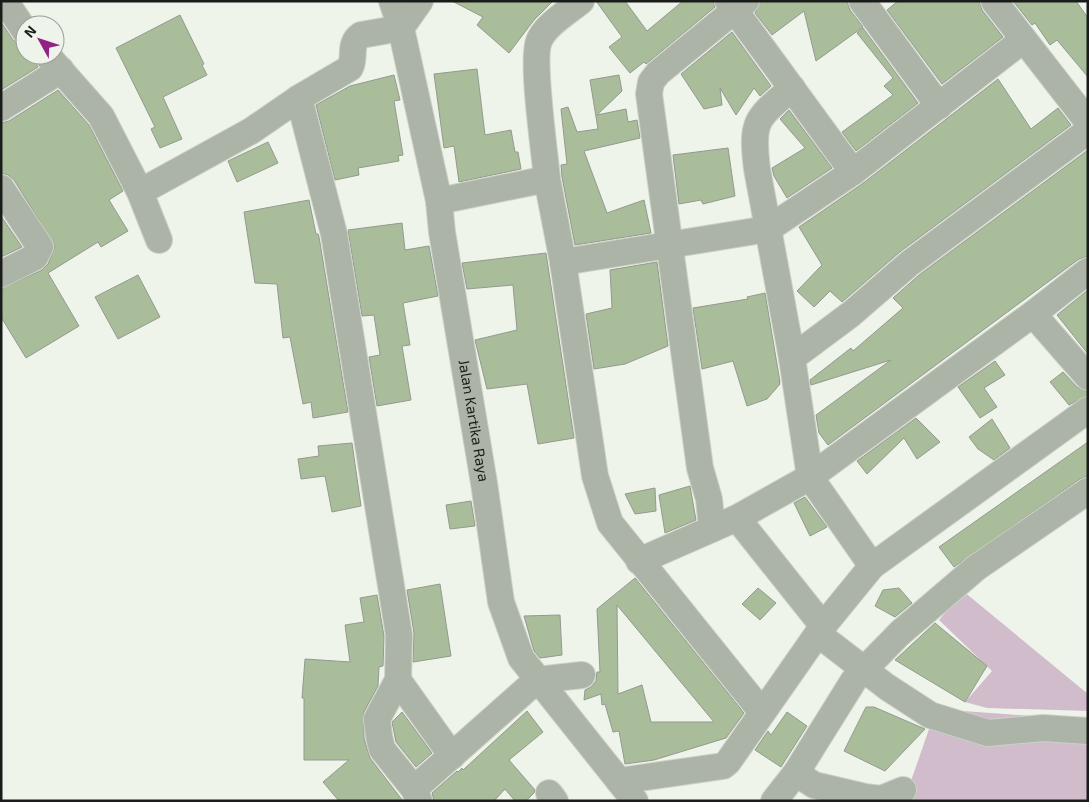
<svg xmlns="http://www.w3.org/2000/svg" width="1089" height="802" font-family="'Exo 2',sans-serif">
<rect width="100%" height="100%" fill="#eff4eb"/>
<g fill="#d1bccc">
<polygon points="963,591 1088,694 1088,711 987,708 965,702 992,671 939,620"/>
<polygon points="936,709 1088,720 1088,801 904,801"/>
</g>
<g fill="#a9bd9b" stroke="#949990" fill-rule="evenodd">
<polygon points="452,1 553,1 534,20 509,53 477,25 483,17"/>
<polygon points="596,1 625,1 647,31 683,1 713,1 715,7 646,64 644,62 630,73 609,47 622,37"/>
<polygon points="761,1 847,1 850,10 863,27 816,61 804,11 772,35 755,13"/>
<polygon points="898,1 979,1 982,10 1003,37 942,84 887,10"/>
<polygon points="1013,1 1076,1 1088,18 1088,77 1057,40 1050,45 1035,23 1032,25"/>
<polygon points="180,15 204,64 202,65 207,75 163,97 182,139 160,148 151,129 155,127 116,48"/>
<polygon points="1,22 13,40 25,46 25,55 32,55 38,67 1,90"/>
<polygon points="863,28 918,103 856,151 842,132 893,95 884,86 893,78 857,33"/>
<polygon points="732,32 771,86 760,96 754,88 736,115 720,88 722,105 704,109 681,74"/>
<polygon points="477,69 485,135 511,130 515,152 518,152 521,169 459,182 454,146 444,148 434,74"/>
<polygon points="394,75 400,100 394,101 403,155 398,156 399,161 358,168 359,175 335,180 316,105 350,86"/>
<polygon points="619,75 622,91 597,115 626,109 628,122 637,120 640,138 584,151 607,213 644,200 651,233 575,245 562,177 561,165 567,164 561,109 568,107 577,132 598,129 590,80"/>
<polygon points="998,79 1031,129 1058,108 1071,125 901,251 842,302 830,291 814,307 797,291 822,265 799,227 862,184"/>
<polygon points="58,90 89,125 123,191 109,200 128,231 101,247 98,242 48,273 79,326 26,358 1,317 1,289 42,270 48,264 55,246 14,180 8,175 1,173 1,123 9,121"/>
<polygon points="789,110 832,168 787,198 774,176 772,168 805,148 780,119"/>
<polygon points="268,142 278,163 237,182 228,161"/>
<polygon points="728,148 735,196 703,204 701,200 679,204 673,155"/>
<polygon points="1088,150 1088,256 1079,259 828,445 819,433 816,415 891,360 811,385 810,380 851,348 853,351 903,308 893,298 919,275"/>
<polygon points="309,200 316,234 318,234 319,237 348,412 313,418 311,402 303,404 290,337 283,338 277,284 255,283 244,212"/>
<polygon points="1,216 22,247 1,257"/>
<polygon points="402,223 405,250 429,246 438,296 403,303 410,345 402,346 411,400 377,406 369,357 380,355 374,315 362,316 348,230"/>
<polygon points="546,253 574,438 538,444 527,384 487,389 475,340 517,330 513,285 467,289 462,263"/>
<polygon points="657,262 668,346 625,364 594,369 586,314 612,308 610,270"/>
<polygon points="138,275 160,317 118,339 95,297"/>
<polygon points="1088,290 1088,354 1057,315"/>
<polygon points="765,293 780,382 779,381 780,384 767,399 747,406 733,361 702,369 693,308 748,299 747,297"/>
<polygon points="995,361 1005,375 984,388 997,407 980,418 958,387"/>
<polygon points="1063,372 1077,387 1088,392 1088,395 1069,405 1050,382"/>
<polygon points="916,418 940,442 917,459 904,438 867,474 857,461"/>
<polygon points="992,419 1010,448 994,460 978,449 969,437"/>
<polygon points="1088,442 1088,476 1080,479 954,567 939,547"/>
<polygon points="352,443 361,506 332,512 325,476 301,479 298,459 319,456 318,446"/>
<polygon points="690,486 696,520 665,533 659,495"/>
<polygon points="655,488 656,511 635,514 625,494"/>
<polygon points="805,497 827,527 810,536 794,503"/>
<polygon points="471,501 475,526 450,529 446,505"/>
<path d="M 635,578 L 744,713 L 726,738 L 654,760 L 625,764 L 619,731 L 613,732 L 605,704 L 602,705 L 601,694 L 584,700 L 585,690 L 591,687 L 596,681 L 597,672 L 600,672 L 597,609 ZM 617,605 L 714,722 L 651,722 L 642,685 L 618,694 Z"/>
<polygon points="440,584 451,656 413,662 414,633 407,590"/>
<polygon points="758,588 776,603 760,620 742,604"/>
<polygon points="899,588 912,603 895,617 875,606 883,590"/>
<polygon points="377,595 384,636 383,666 379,667 378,686 364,712 364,738 370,758 403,801 339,801 323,782 349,760 304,760 304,698 302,698 305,659 350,662 345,625 364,622 360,598"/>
<polygon points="560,615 562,655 540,658 534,651 524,616"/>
<polygon points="935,623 987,666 965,702 895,660"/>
<polygon points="866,707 874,707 925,729 885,771 844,751"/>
<polygon points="527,711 543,732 509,760 535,790 534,793 526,801 515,801 505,789 494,801 434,801 432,793 457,771 458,772 462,768 463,770"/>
<polygon points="402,712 432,753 416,767 396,742 392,722"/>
<polygon points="787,712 807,726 781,767 755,750 768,731 771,735"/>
</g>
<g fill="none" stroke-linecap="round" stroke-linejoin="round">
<defs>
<g id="street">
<polyline points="5,1 25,31"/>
<path id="s1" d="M 392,1 L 401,28 L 439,201 L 442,232 L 484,483 L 501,602 L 521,658 L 635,801"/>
<polyline points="728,1 853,172"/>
<polyline points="862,1 939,106"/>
<polyline points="994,1 1088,122"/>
<polyline points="47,55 101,116 140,192 159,240"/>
<path d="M 792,88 C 756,119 751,120 757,169 L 792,358 L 810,477 L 872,566"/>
<polyline points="299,98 334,234 399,635 398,680 377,719 379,736 382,749 414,789 419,801"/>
<polyline points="1,108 61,70"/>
<polyline points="547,179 563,262 595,476 610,523 762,712"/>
<polyline points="1,188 40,247 35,257 1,274"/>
<path d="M 140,192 L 251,131 L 299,98 L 350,68 C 356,57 348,44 361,35 L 401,28 L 420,1"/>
<path d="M 439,201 L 547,179 C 545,154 531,60 539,41 C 545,25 568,12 581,1"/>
<polyline points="563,262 768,229 853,172 1023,40"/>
<polyline points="1033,314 1088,377"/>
<polyline points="792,358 851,314 910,263 1088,131"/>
<polyline points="737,518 823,626"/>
<polyline points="712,529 709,499 700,468 649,94 651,82 658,73 746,1"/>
<polyline points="639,561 737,518 810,477 1033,314 1088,271"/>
<polyline points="818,634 887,687 930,715 988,733 1043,728 1088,731"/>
<polyline points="398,680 452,756"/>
<polyline points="796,773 814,785 865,797 881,799 903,790"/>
<polyline points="619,781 723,766 728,762 823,626 872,566 1088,410"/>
<polyline points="414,789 537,680 582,675"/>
<polyline points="549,793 555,801"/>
<polyline points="774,801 796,773 854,680 900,633 976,568 1088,491"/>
</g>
</defs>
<use href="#street" stroke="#cdd1c9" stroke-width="28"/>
<use href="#street" stroke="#abb4a6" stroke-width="26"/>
</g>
<g text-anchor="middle" stroke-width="4" stroke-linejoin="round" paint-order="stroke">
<g font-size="15" fill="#1a1c19" stroke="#eff4eb">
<text dy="5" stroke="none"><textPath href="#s1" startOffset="428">Jalan Kartika Raya</textPath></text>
</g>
</g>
<rect width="1089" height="802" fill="none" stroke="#1a1c19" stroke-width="5"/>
<g transform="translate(40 40) rotate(310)"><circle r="24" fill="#eff4eb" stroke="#9a9e97"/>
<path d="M0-4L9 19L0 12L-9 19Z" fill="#912384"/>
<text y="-8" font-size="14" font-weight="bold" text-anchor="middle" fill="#1a1c19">N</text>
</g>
</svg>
